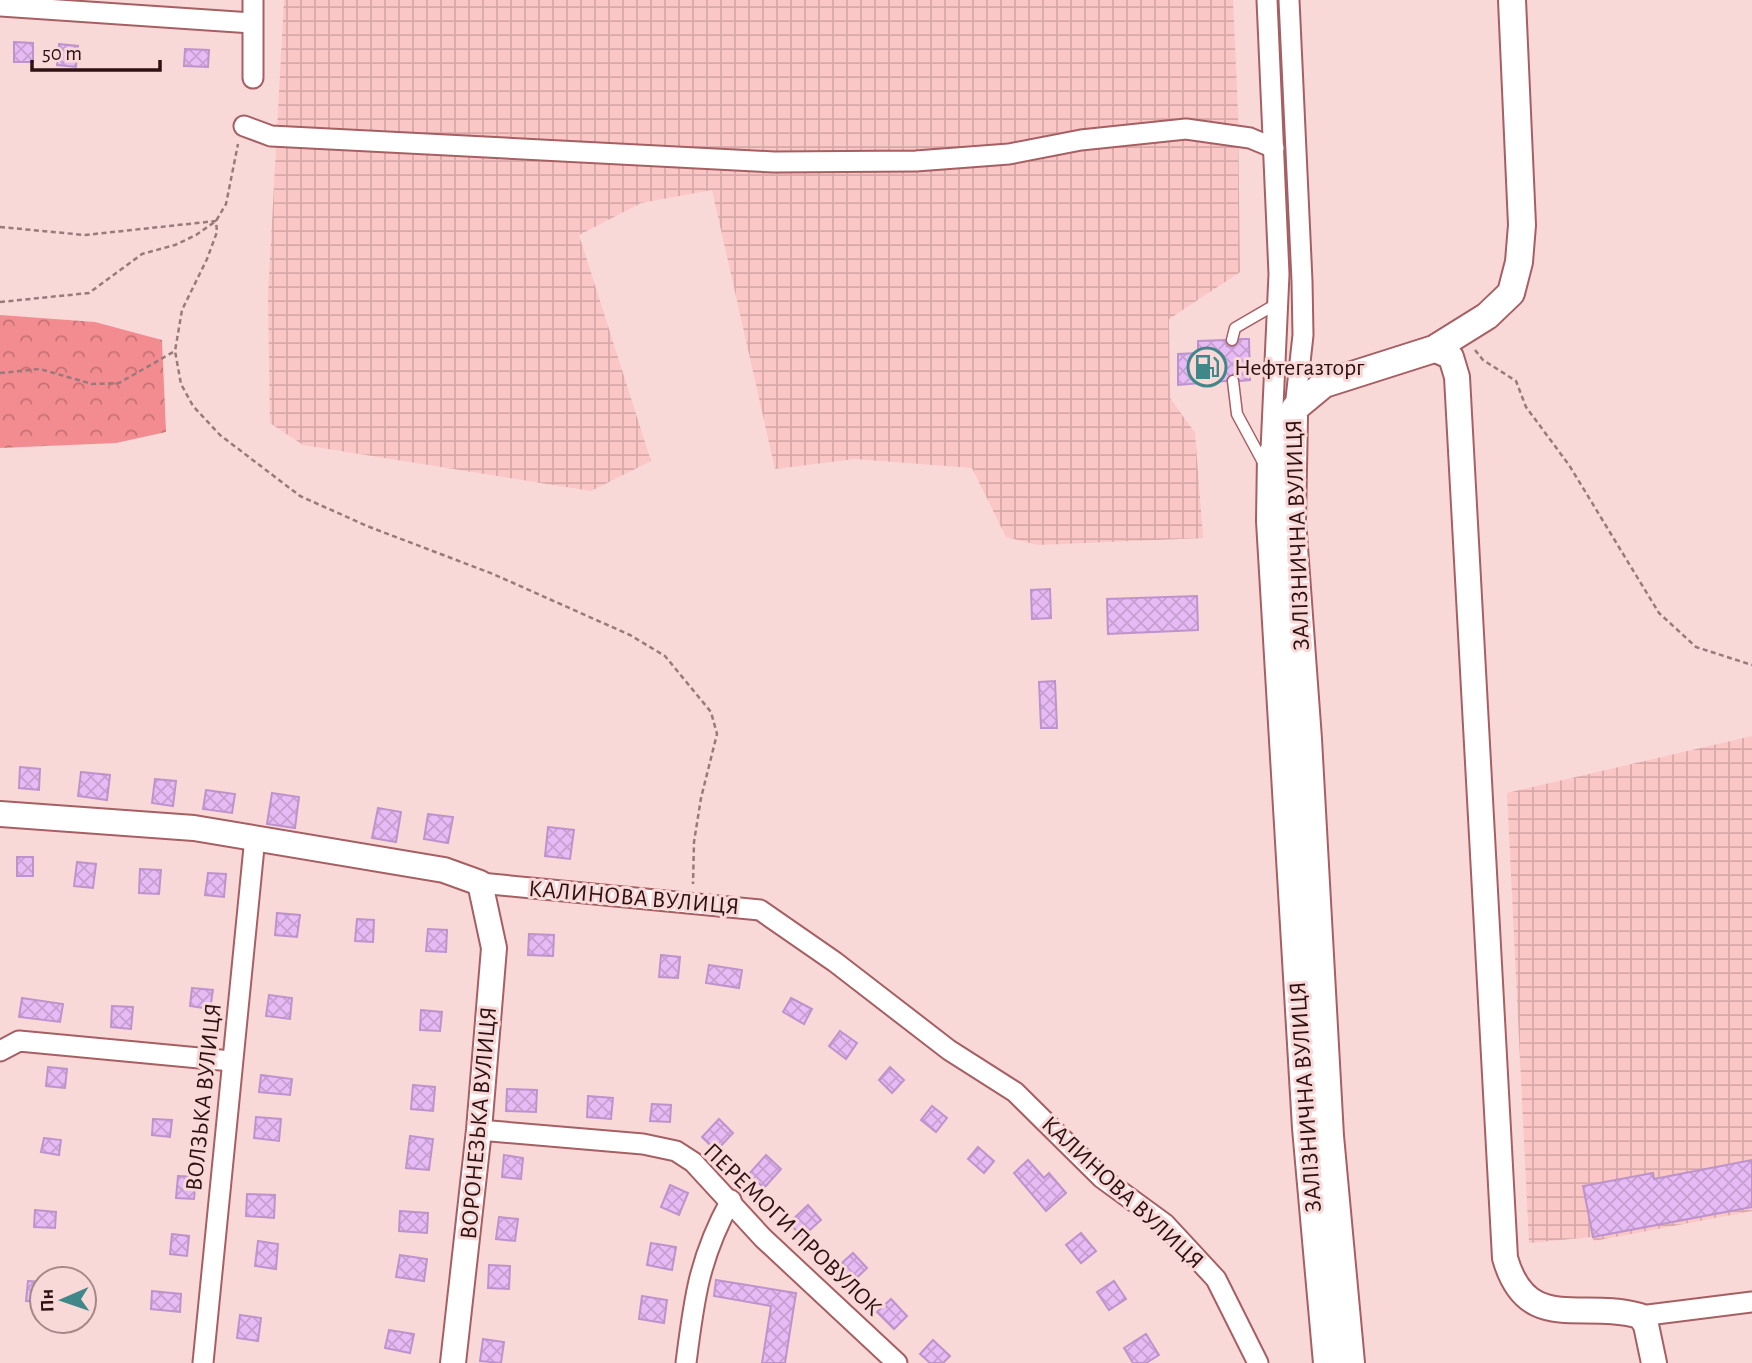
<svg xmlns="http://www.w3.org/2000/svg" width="1752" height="1363" font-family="'Alegreya Sans',sans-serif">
<defs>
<pattern id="industrial-grid" width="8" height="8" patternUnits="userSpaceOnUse" patternTransform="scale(1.75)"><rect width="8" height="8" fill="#fbc6c6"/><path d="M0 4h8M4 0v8" fill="none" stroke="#d7a9a9"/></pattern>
<pattern id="forest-crowns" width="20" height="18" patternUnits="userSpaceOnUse" patternTransform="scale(1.75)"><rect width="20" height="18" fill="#f38c90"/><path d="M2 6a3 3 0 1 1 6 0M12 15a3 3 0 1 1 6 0" fill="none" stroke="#c57174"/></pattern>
<pattern id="park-dots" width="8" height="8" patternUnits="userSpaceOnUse" patternTransform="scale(1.75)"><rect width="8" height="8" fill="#e09a9b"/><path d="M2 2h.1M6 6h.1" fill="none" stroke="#b67c7d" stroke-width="1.8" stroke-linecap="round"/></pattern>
<pattern id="building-cross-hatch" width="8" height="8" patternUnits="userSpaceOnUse" patternTransform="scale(1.75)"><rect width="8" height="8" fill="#e6baf4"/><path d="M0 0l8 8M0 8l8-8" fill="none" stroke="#c69fd0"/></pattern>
</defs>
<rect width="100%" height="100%" fill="#f9d8d8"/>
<g fill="url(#industrial-grid)">
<polygon points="284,0 1233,0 1238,113 1240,272 1169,319 1170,398 1195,433 1203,538 1038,545 1006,537 972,468 855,459 775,469 712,190 641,203 579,235 651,461 591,491 303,445 270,423 268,296"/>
<polygon points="1752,736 1752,1211 1594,1241 1592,1237 1529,1243 1507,793"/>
</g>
<polygon fill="url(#forest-crowns)" points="0,315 95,322 162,340 166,432 116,443 0,448"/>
<polygon fill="url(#park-dots)" points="1273,0 1279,0 1294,255 1288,255"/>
<g fill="url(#building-cross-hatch)" stroke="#be93cb" stroke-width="2">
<polygon points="14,42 33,43 33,62 14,62"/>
<polygon points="59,44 78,46 76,67 57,65"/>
<polygon points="185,49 209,50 208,67 184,66"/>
<polygon points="1240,339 1249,339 1250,380 1240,381 1233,374 1226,381 1178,385 1178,354 1198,353 1198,341 1225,340 1227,346 1233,347"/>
<polygon points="1050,589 1051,618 1032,619 1031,590"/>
<polygon points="1197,596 1198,630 1108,634 1107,599"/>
<polygon points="1055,681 1057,728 1041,728 1039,682"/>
<polygon points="20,767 40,769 39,790 19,788"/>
<polygon points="81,772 110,775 107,800 78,796"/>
<polygon points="155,779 176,781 173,806 152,803"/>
<polygon points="206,790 235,794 232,813 203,809"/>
<polygon points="272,793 299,797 295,828 267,824"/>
<polygon points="378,808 401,812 396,842 372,838"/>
<polygon points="428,814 453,817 448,843 424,839"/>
<polygon points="548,827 574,830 570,859 545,856"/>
<rect x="17" y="857" width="16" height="19"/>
<polygon points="77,862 96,864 93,888 74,886"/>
<polygon points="140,869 161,870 159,894 139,893"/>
<polygon points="208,873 226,874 224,897 205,895"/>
<polygon points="277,913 300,915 297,937 275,935"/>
<polygon points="357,919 374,920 373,942 355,941"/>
<polygon points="428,929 447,930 446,952 426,951"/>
<polygon points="529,934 554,935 553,956 528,955"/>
<polygon points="661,955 680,957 678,978 659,977"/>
<polygon points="709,965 742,970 739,988 706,983"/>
<polygon points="192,988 213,990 210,1009 190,1006"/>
<polygon points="269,995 292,998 290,1019 266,1016"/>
<polygon points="22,998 63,1004 60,1022 19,1017"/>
<polygon points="791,998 812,1009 804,1024 783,1012"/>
<polygon points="112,1006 133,1007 131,1029 111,1027"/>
<polygon points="421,1010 442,1012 440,1031 420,1030"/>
<polygon points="840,1031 857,1043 846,1059 829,1046"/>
<polygon points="48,1067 67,1069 65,1088 46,1086"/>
<polygon points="890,1067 904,1080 892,1093 879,1080"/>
<polygon points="261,1075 292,1079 290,1095 259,1092"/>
<polygon points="413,1085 435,1087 433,1111 411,1109"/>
<polygon points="507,1089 537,1090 536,1112 506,1111"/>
<polygon points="588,1096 613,1098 611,1119 587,1117"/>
<polygon points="652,1104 671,1105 670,1122 650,1121"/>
<polygon points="932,1106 947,1118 936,1132 921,1120"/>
<polygon points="256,1117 281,1119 279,1141 254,1138"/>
<polygon points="153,1119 172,1120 170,1137 152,1135"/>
<polygon points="719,1119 733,1133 716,1151 702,1137"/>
<polygon points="410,1136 433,1139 429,1170 406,1168"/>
<polygon points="44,1138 61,1140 59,1155 41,1152"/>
<polygon points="978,1147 994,1161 984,1173 968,1159"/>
<polygon points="504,1155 523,1158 521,1179 502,1177"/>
<polygon points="766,1155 781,1169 764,1188 749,1174"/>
<polygon points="1028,1160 1044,1178 1049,1173 1066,1193 1046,1211 1014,1173"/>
<polygon points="1752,1160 1752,1207 1593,1237 1583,1186 1653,1173 1654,1179"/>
<polygon points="178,1176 196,1177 194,1199 176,1198"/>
<polygon points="670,1185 688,1193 679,1215 661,1207"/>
<polygon points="247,1194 275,1195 274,1218 246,1216"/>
<polygon points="808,1205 821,1220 802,1237 789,1223"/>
<polygon points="35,1210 56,1212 55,1228 34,1227"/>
<polygon points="400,1211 428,1213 427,1233 399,1231"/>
<polygon points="499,1217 518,1219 515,1241 496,1239"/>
<polygon points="1081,1233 1096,1251 1081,1263 1066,1245"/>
<polygon points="172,1234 189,1236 187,1256 170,1254"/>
<polygon points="258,1241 278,1244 276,1269 255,1266"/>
<polygon points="651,1243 676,1247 672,1270 647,1265"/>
<polygon points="853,1253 867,1268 849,1285 834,1270"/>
<polygon points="400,1255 427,1259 424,1281 396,1277"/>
<polygon points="489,1265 510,1266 509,1289 488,1288"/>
<polygon points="716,1280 796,1293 785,1363 762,1363 771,1306 714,1296"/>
<polygon points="28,1281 42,1282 42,1302 26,1301"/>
<polygon points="1114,1281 1126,1299 1109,1310 1097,1292"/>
<polygon points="152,1291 181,1294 180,1312 151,1309"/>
<polygon points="642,1296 667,1300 664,1323 639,1319"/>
<polygon points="891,1299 907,1316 894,1329 877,1312"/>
<polygon points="240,1315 261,1318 258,1341 237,1338"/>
<polygon points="389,1330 414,1334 410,1353 385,1348"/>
<polygon points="1146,1334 1159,1355 1146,1363 1133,1363 1124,1348"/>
<polygon points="483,1339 504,1342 501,1363 480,1361"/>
<polygon points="933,1340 950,1356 943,1363 930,1363 920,1354"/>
</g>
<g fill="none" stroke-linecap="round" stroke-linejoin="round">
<defs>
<g id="service">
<polyline points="1232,340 1235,328 1278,303"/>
<polyline points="1233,381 1237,414 1264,464"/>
</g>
<g id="minor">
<polyline points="1267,0 1279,274 1271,450"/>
<polyline points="1289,0 1302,281 1303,335 1295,408"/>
<polyline points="0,6 252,23"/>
<polyline points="253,78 253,0"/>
<polyline points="244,126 271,136 774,162 916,161 1009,154 1081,140 1186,129 1250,138 1274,148"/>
<polyline points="480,883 760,910 835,962 949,1050 1015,1092 1102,1178 1165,1224 1216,1279 1258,1363"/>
<polyline points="0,1051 19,1041 231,1061"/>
<polyline points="479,1130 643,1144 676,1151 693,1162 763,1238 897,1363"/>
<polyline points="1640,1316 1752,1302"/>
<polyline points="203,1363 255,837"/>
<path d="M 686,1363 C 694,1299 699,1258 731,1200"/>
</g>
<g id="tertiary">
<path d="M 1434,349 L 1451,357 L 1457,377 L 1505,1258 C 1527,1335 1581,1299 1640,1316 L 1646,1325 L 1654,1363"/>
<polyline points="0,814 194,828 444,870 480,883 494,948 479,1130 453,1363"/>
</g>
<g id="secondary">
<polyline points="1294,417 1292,520 1308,739 1330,1136 1351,1363"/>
<polyline points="1327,1363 1306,1128 1270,521 1271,456 1295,408 1324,384 1434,349 1487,316 1511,293 1519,262 1522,225 1512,0"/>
</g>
</defs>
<use href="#service" stroke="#a65f62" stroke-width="13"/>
<use href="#minor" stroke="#a65f62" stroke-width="23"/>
<use href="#tertiary" stroke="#a65f62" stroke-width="28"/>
<use href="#secondary" stroke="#a65f62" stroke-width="30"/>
<g stroke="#987a7b" stroke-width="2.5" stroke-dasharray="5 3.5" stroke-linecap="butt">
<polyline points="0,227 85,235 216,221 217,232 207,259 182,310 175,351 181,384 193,406 220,435 300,496 367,526 493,574 630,635 665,656 711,712 717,734 701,798 694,842 693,884"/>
<polyline points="0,302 89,293 142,254 175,245 196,235 216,221 226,204 238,144"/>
<polyline points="1475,350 1483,360 1516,381 1526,407 1569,465 1659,613 1696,647 1752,665"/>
<polyline points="0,373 40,369 92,384 119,383 175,351"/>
</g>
<use href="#service" stroke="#fff" stroke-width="10"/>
<use href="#minor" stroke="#fff" stroke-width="19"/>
<use href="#tertiary" stroke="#fff" stroke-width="24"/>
<use href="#secondary" stroke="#fff" stroke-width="26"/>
</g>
<defs>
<symbol id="fuel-ring" viewBox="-11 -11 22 22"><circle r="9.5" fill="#f9d8d8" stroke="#3f8789" stroke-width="1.5"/><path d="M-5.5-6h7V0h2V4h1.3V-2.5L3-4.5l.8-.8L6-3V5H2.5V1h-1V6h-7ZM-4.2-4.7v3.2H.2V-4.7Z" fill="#3f8789"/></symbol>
</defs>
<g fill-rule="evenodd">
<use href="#fuel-ring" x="1185" y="345" width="44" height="44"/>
</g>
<g text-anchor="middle" stroke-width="6" stroke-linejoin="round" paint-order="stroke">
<g font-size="24" fill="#2d1113" stroke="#f9d8d8" text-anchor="start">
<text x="1234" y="375">Нефтегазторг</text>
</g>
<g font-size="24" fill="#2d1113" stroke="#f9d8d8">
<text transform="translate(1297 535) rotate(-92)" y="8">ЗАЛІЗНИЧНА ВУЛИЦЯ</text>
<text transform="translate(634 897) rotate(5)" y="8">КАЛИНОВА ВУЛИЦЯ</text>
<text transform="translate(203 1097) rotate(-84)" y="8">ВОЛЗЬКА ВУЛИЦЯ</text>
<text transform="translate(1305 1097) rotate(-94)" y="8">ЗАЛІЗНИЧНА ВУЛИЦЯ</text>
<text transform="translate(478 1123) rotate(-85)" y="8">ВОРОНЕЗЬКА ВУЛИЦЯ</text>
<text transform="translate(1123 1192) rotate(43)" y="8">КАЛИНОВА ВУЛИЦЯ</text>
<text transform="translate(793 1229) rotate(44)" y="8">ПЕРЕМОГИ ПРОВУЛОК</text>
</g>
</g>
<g transform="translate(63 1300) rotate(268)"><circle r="33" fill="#f9d8d8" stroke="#a78889" stroke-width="2"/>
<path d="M0-5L12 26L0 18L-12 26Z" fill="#3f8789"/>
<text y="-10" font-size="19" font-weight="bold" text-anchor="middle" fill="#2d1113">Пн</text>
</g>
<path d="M32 60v10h128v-10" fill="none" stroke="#2d1113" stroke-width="3.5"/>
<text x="42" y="60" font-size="21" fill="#2d1113" stroke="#f9d8d8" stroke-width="5" paint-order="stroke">50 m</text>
</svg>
